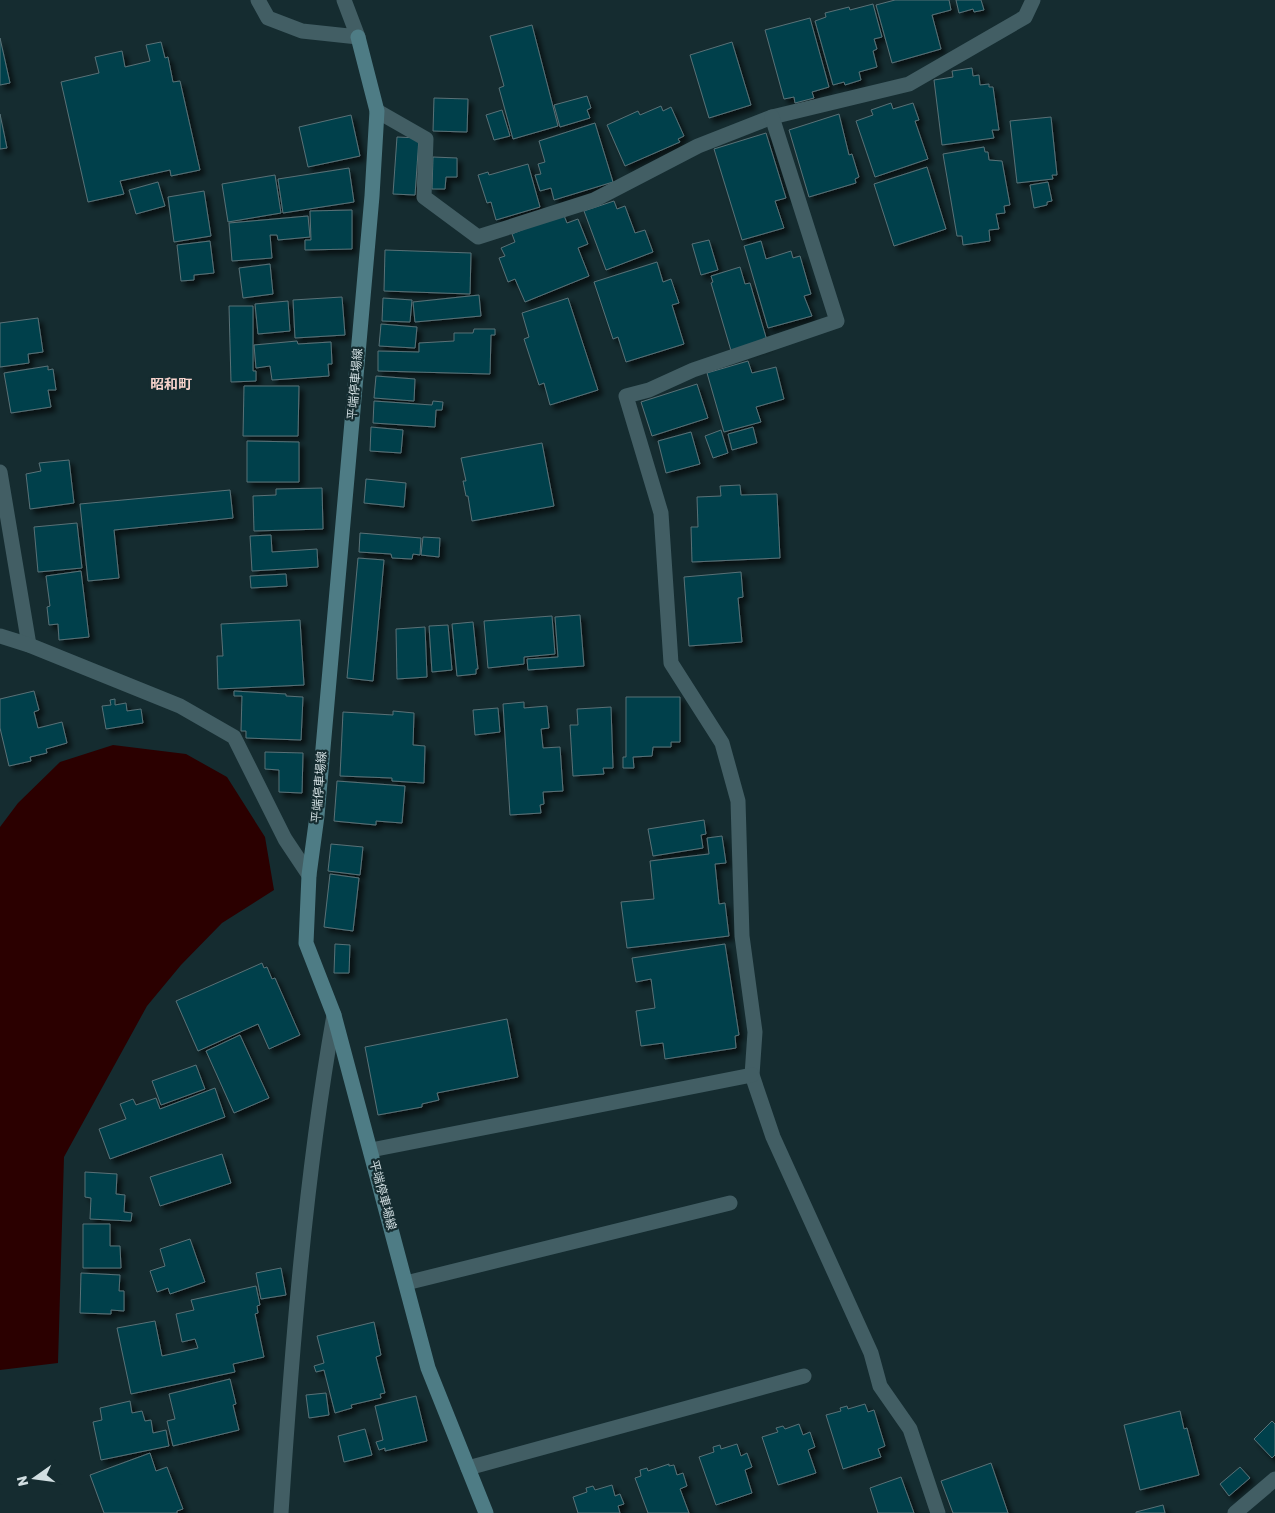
<svg xmlns="http://www.w3.org/2000/svg" width="1275" height="1513" font-family="Rubik,'Noto Sans JP',sans-serif">
<defs>
<filter id="shadow"><feDropShadow dx="4.5" dy="4.5" stdDeviation="2.5" flood-color="#0009"/></filter>
</defs>
<rect width="100%" height="100%" fill="#152c30"/>
<polygon fill="#2b0000" points="113,745 186,754 227,777 265,837 274,890 222,923 181,965 147,1006 64,1157 58,1363 0,1370 0,827 18,803 60,762"/>
<g fill="#00414b" stroke="#597177" filter="url(#shadow)">
<polygon points="895,0 949,0 951,10 932,15 941,49 892,63 876,5"/>
<polygon points="956,0 981,0 984,10 974,12 973,9 959,13"/>
<polygon points="873,4 882,37 874,39 877,49 873,51 877,67 859,72 861,80 845,85 844,82 833,85 815,21 826,17 825,13 849,7 850,10"/>
<polygon points="810,18 829,87 812,92 814,98 795,103 794,97 784,99 765,30"/>
<polygon points="532,25 558,126 513,139 499,88 504,86 490,36"/>
<polygon points="0,38 10,83 0,85"/>
<polygon points="161,42 165,58 168,57 173,82 180,81 200,170 171,176 170,170 120,181 124,194 88,202 61,82 99,73 95,57 122,51 125,67 150,61 146,45"/>
<polygon points="732,42 751,105 709,118 690,55"/>
<polygon points="972,68 973,76 979,75 980,85 989,84 989,87 993,87 999,130 992,130 994,138 942,145 934,80 953,77 952,71"/>
<polygon points="587,96 591,108 587,110 590,118 560,127 554,105"/>
<polygon points="434,98 468,99 467,132 433,131"/>
<polygon points="891,103 893,109 913,103 919,120 915,121 928,159 875,177 856,121 873,115 871,110"/>
<polygon points="661,106 663,111 671,107 684,136 678,139 680,142 625,166 607,125 638,111 640,115"/>
<polygon points="502,110 510,136 494,140 486,115"/>
<polygon points="0,114 7,148 0,149"/>
<polygon points="839,114 849,155 852,154 859,177 855,179 856,183 809,197 789,130"/>
<polygon points="351,115 360,156 308,167 299,127"/>
<polygon points="1051,117 1057,175 1052,175 1053,179 1017,183 1010,121"/>
<polygon points="595,123 613,182 554,200 551,188 540,191 535,175 541,174 538,164 545,162 539,141"/>
<polygon points="766,133 786,198 775,201 784,228 742,240 714,149"/>
<polygon points="397,137 419,138 415,195 393,194"/>
<polygon points="984,147 985,152 988,152 989,160 1002,161 1010,205 1004,206 1005,213 996,214 999,229 989,230 990,241 963,245 962,236 957,236 943,154"/>
<polygon points="433,157 457,158 457,177 446,177 445,189 432,189"/>
<polygon points="528,164 540,207 496,220 491,202 487,203 478,175 488,172 489,175"/>
<polygon points="927,167 946,229 894,246 874,184"/>
<polygon points="349,168 354,202 283,213 278,179"/>
<polygon points="275,175 281,213 228,222 222,184"/>
<polygon points="158,182 165,206 136,214 129,190"/>
<polygon points="1048,182 1052,201 1047,202 1047,205 1034,208 1030,185"/>
<polygon points="204,191 211,236 174,242 168,197"/>
<polygon points="614,201 617,209 625,206 635,233 645,230 653,252 606,270 584,211"/>
<polygon points="352,210 352,249 305,250 305,240 311,240 310,211"/>
<polygon points="563,213 567,223 578,219 588,244 578,248 589,276 525,302 515,279 508,282 499,258 505,256 501,248 515,242 512,234"/>
<polygon points="308,216 310,237 278,240 277,235 270,235 272,258 232,261 229,223"/>
<polygon points="709,240 718,270 701,275 692,244"/>
<polygon points="210,241 214,273 194,275 194,280 181,281 177,245"/>
<polygon points="761,241 766,259 791,251 793,258 800,256 811,294 804,296 812,316 768,328 744,246"/>
<polygon points="385,250 471,253 470,294 384,291"/>
<polygon points="657,262 663,282 671,279 679,303 672,305 684,344 626,362 618,337 613,339 594,282"/>
<polygon points="270,264 273,294 243,298 239,268"/>
<polygon points="740,267 745,284 750,283 768,344 732,354 711,283 713,282 711,276"/>
<polygon points="479,295 481,316 415,322 413,302"/>
<polygon points="342,297 345,335 295,338 293,300"/>
<polygon points="383,298 412,300 410,322 382,321"/>
<polygon points="568,298 598,390 550,405 544,383 539,385 524,339 529,337 522,313"/>
<polygon points="288,301 290,331 258,334 255,304"/>
<polygon points="229,306 253,306 253,371 256,371 256,381 231,382"/>
<polygon points="38,318 43,352 28,354 29,363 0,367 0,323"/>
<polygon points="381,324 417,327 415,348 379,346"/>
<polygon points="474,329 495,329 495,335 491,335 490,374 378,371 378,351 419,352 419,343 454,341 454,333 473,333"/>
<polygon points="297,341 298,344 331,342 332,364 328,364 329,376 272,380 270,366 256,368 254,345"/>
<polygon points="748,361 752,373 776,367 784,399 756,407 761,422 724,432 707,373"/>
<polygon points="48,366 48,370 53,369 56,390 48,390 51,407 11,413 4,373"/>
<polygon points="376,376 415,379 414,401 374,398"/>
<polygon points="697,384 708,418 652,436 641,402"/>
<polygon points="244,386 299,386 298,436 243,436"/>
<polygon points="374,401 432,405 433,401 443,402 442,410 436,410 435,427 373,423"/>
<polygon points="371,427 403,430 401,453 370,451"/>
<polygon points="753,427 757,443 732,450 728,434"/>
<polygon points="721,430 728,453 713,458 705,436"/>
<polygon points="691,432 700,464 666,473 658,441"/>
<polygon points="247,441 299,442 299,482 247,482"/>
<polygon points="542,443 554,506 472,521 468,496 466,496 463,481 466,481 461,458"/>
<polygon points="69,460 74,503 30,509 26,474 41,471 39,463"/>
<polygon points="366,479 406,483 404,507 364,503"/>
<polygon points="740,485 741,495 777,494 780,558 692,562 691,527 698,527 697,497 721,496 720,486"/>
<polygon points="322,488 323,529 254,531 253,496 276,495 276,489"/>
<polygon points="230,490 233,518 114,530 119,578 88,581 80,504"/>
<polygon points="77,523 82,568 38,572 34,527"/>
<polygon points="360,533 421,538 420,555 413,554 412,559 392,558 391,554 359,552"/>
<polygon points="271,535 272,552 317,549 318,567 252,571 250,536"/>
<polygon points="423,537 440,538 439,557 421,555"/>
<polygon points="358,558 384,560 373,681 347,678"/>
<polygon points="81,571 89,637 59,640 58,624 49,625 47,607 50,606 46,576"/>
<polygon points="741,572 743,597 738,598 742,642 689,646 684,577"/>
<polygon points="286,574 287,586 251,588 250,576"/>
<polygon points="580,615 584,666 528,670 527,659 558,657 555,617"/>
<polygon points="552,616 555,654 524,657 524,664 488,668 484,621"/>
<polygon points="300,620 304,685 218,689 217,656 223,656 221,624"/>
<polygon points="473,622 478,669 476,669 476,674 457,676 452,624"/>
<polygon points="448,625 452,670 432,672 429,626"/>
<polygon points="425,627 427,677 397,679 396,629"/>
<polygon points="34,691 39,710 34,712 38,728 62,722 67,743 46,749 47,753 30,757 31,761 9,766 0,728 0,699"/>
<polygon points="234,691 286,694 286,696 303,697 301,740 246,738 246,731 241,731 242,696 234,696"/>
<polygon points="626,697 680,697 680,742 671,742 671,747 653,747 652,756 633,757 634,768 623,768 623,757 626,757"/>
<polygon points="115,699 115,705 126,703 127,711 141,709 143,723 106,729 102,706 111,705 110,700"/>
<polygon points="524,702 524,708 547,706 549,728 541,729 543,748 560,747 563,791 543,792 544,804 540,805 541,813 510,815 503,704"/>
<polygon points="611,707 613,768 603,768 604,774 573,776 570,725 578,725 577,709"/>
<polygon points="498,708 500,732 475,735 473,710"/>
<polygon points="393,711 414,713 413,745 425,746 424,783 392,781 392,778 340,776 343,712 393,715"/>
<polygon points="265,752 303,753 302,793 279,792 279,770 265,769"/>
<polygon points="337,781 405,786 402,823 376,821 376,825 334,821"/>
<polygon points="704,820 706,834 701,835 703,848 653,856 648,829"/>
<polygon points="722,836 726,863 715,864 719,904 725,903 729,936 627,948 621,902 654,899 650,861 709,854 707,838"/>
<polygon points="331,844 363,847 360,875 328,871"/>
<polygon points="330,874 359,878 353,931 324,927"/>
<polygon points="335,944 350,945 349,973 334,973"/>
<polygon points="725,944 739,1035 735,1036 736,1048 665,1059 663,1043 641,1046 636,1011 655,1008 651,979 636,982 632,958"/>
<polygon points="262,963 264,968 267,967 272,979 275,978 300,1035 269,1049 258,1024 198,1051 176,1001"/>
<polygon points="507,1019 518,1077 437,1093 439,1100 422,1104 422,1107 378,1115 365,1047"/>
<polygon points="240,1035 269,1098 234,1113 206,1051"/>
<polygon points="196,1065 205,1089 161,1105 152,1081"/>
<polygon points="215,1088 225,1117 110,1159 99,1129 126,1119 120,1104 133,1099 136,1105 156,1098 160,1109"/>
<polygon points="222,1154 231,1183 160,1206 150,1177"/>
<polygon points="85,1172 117,1174 116,1194 125,1195 124,1212 132,1213 131,1221 90,1219 91,1198 85,1197"/>
<polygon points="83,1224 110,1224 110,1246 120,1246 121,1268 83,1268"/>
<polygon points="190,1239 205,1282 170,1294 168,1288 157,1292 150,1271 165,1266 160,1249"/>
<polygon points="281,1268 286,1295 261,1299 256,1273"/>
<polygon points="81,1273 120,1275 119,1291 124,1291 124,1311 111,1310 111,1314 80,1313"/>
<polygon points="256,1286 260,1305 257,1306 258,1313 255,1314 264,1357 233,1364 235,1372 131,1394 117,1328 155,1321 162,1356 198,1348 195,1339 182,1342 176,1314 194,1310 191,1300"/>
<polygon points="374,1322 381,1355 376,1357 385,1393 380,1394 381,1398 351,1405 352,1408 335,1413 324,1370 316,1372 314,1366 324,1363 317,1336"/>
<polygon points="230,1379 236,1404 233,1405 239,1430 173,1446 167,1421 175,1419 169,1394"/>
<polygon points="326,1393 329,1415 309,1418 306,1395"/>
<polygon points="416,1396 427,1441 385,1451 385,1448 379,1450 376,1442 383,1440 375,1406"/>
<polygon points="130,1401 132,1413 142,1411 145,1421 151,1420 153,1433 166,1430 169,1446 101,1460 93,1422 102,1420 100,1408"/>
<polygon points="865,1404 868,1412 874,1410 885,1446 878,1449 881,1457 843,1469 826,1415 841,1411 840,1408 847,1406 848,1409"/>
<polygon points="1180,1411 1184,1429 1187,1428 1199,1475 1140,1490 1124,1425"/>
<polygon points="1272,1421 1275,1424 1275,1455 1272,1458 1254,1439"/>
<polygon points="799,1424 803,1435 810,1432 815,1447 808,1450 816,1473 778,1485 762,1437 778,1432 776,1428 783,1426 785,1429"/>
<polygon points="365,1429 372,1455 344,1462 338,1436"/>
<polygon points="737,1444 741,1456 747,1453 752,1467 745,1470 752,1493 716,1505 699,1457 714,1452 713,1447 720,1445 721,1449"/>
<polygon points="150,1453 156,1471 167,1467 183,1509 177,1511 177,1513 104,1513 90,1475"/>
<polygon points="991,1463 1008,1513 953,1513 941,1481"/>
<polygon points="669,1464 669,1466 674,1465 677,1475 683,1473 687,1486 680,1489 689,1513 648,1513 635,1478 641,1476 640,1470 647,1468 648,1471"/>
<polygon points="1240,1467 1250,1478 1229,1496 1220,1484"/>
<polygon points="901,1477 914,1513 878,1513 870,1488"/>
<polygon points="612,1485 615,1496 620,1494 624,1504 618,1506 620,1513 578,1513 573,1497 587,1492 586,1488 593,1486 595,1490"/>
<polygon points="1163,1505 1165,1513 1136,1513 1136,1512"/>
</g>
<g fill="none" stroke-linecap="round" stroke-linejoin="round">
<g stroke="#425e64" stroke-width="15">
<polyline points="258,0 268,18 302,31 358,37 344,0"/>
<polyline points="377,111 426,139 424,197 478,237 594,200 698,146 772,117 909,84 1025,17 1033,0"/>
<polyline points="772,117 837,321 693,370 649,390 626,396 661,513 671,663 722,743 738,801 742,936 755,1032 752,1075 773,1137 871,1353 880,1386 910,1429 938,1513"/>
<polyline points="0,472 29,645"/>
<polyline points="0,636 29,645 180,706 234,737 285,839 309,875"/>
<polyline points="371,1150 752,1075"/>
<polyline points="406,1283 730,1203"/>
<polyline points="468,1468 804,1376"/>
<path d="M 281,1513 C 292,1347 305,1179 334,1015"/>
<polyline points="1235,1513 1275,1479"/>
</g>
<polyline stroke="#4e7c85" stroke-width="15" points="358,37 377,111 372,196 317,816 309,875 306,943 334,1015 428,1368 486,1513"/>
</g>
<g text-anchor="middle" stroke-width="4.5" stroke-linejoin="round" paint-order="stroke">
<g font-size="12" fill="#d1dee1" stroke="#152c30">
<text transform="translate(355 384) rotate(-85)" y="4">平端停車場線</text>
<text transform="translate(319 787) rotate(-85)" y="4">平端停車場線</text>
<text transform="translate(383 1195) rotate(75)" y="4">平端停車場線</text>
</g>
<g font-size="14" font-weight="bold" fill="#f5d2cb" stroke="#152c30">
<text x="171" y="389">昭和町</text>
</g>
</g>
<g transform="translate(35 1478) rotate(256)" stroke="#152c30" stroke-width="4" paint-order="stroke">
<path d="M0-4L9 19L0 12L-9 19Z" fill="#d1dee1"/>
<text y="-8" font-size="14" font-weight="bold" text-anchor="middle" fill="#d1dee1">N</text>
</g>
</svg>
